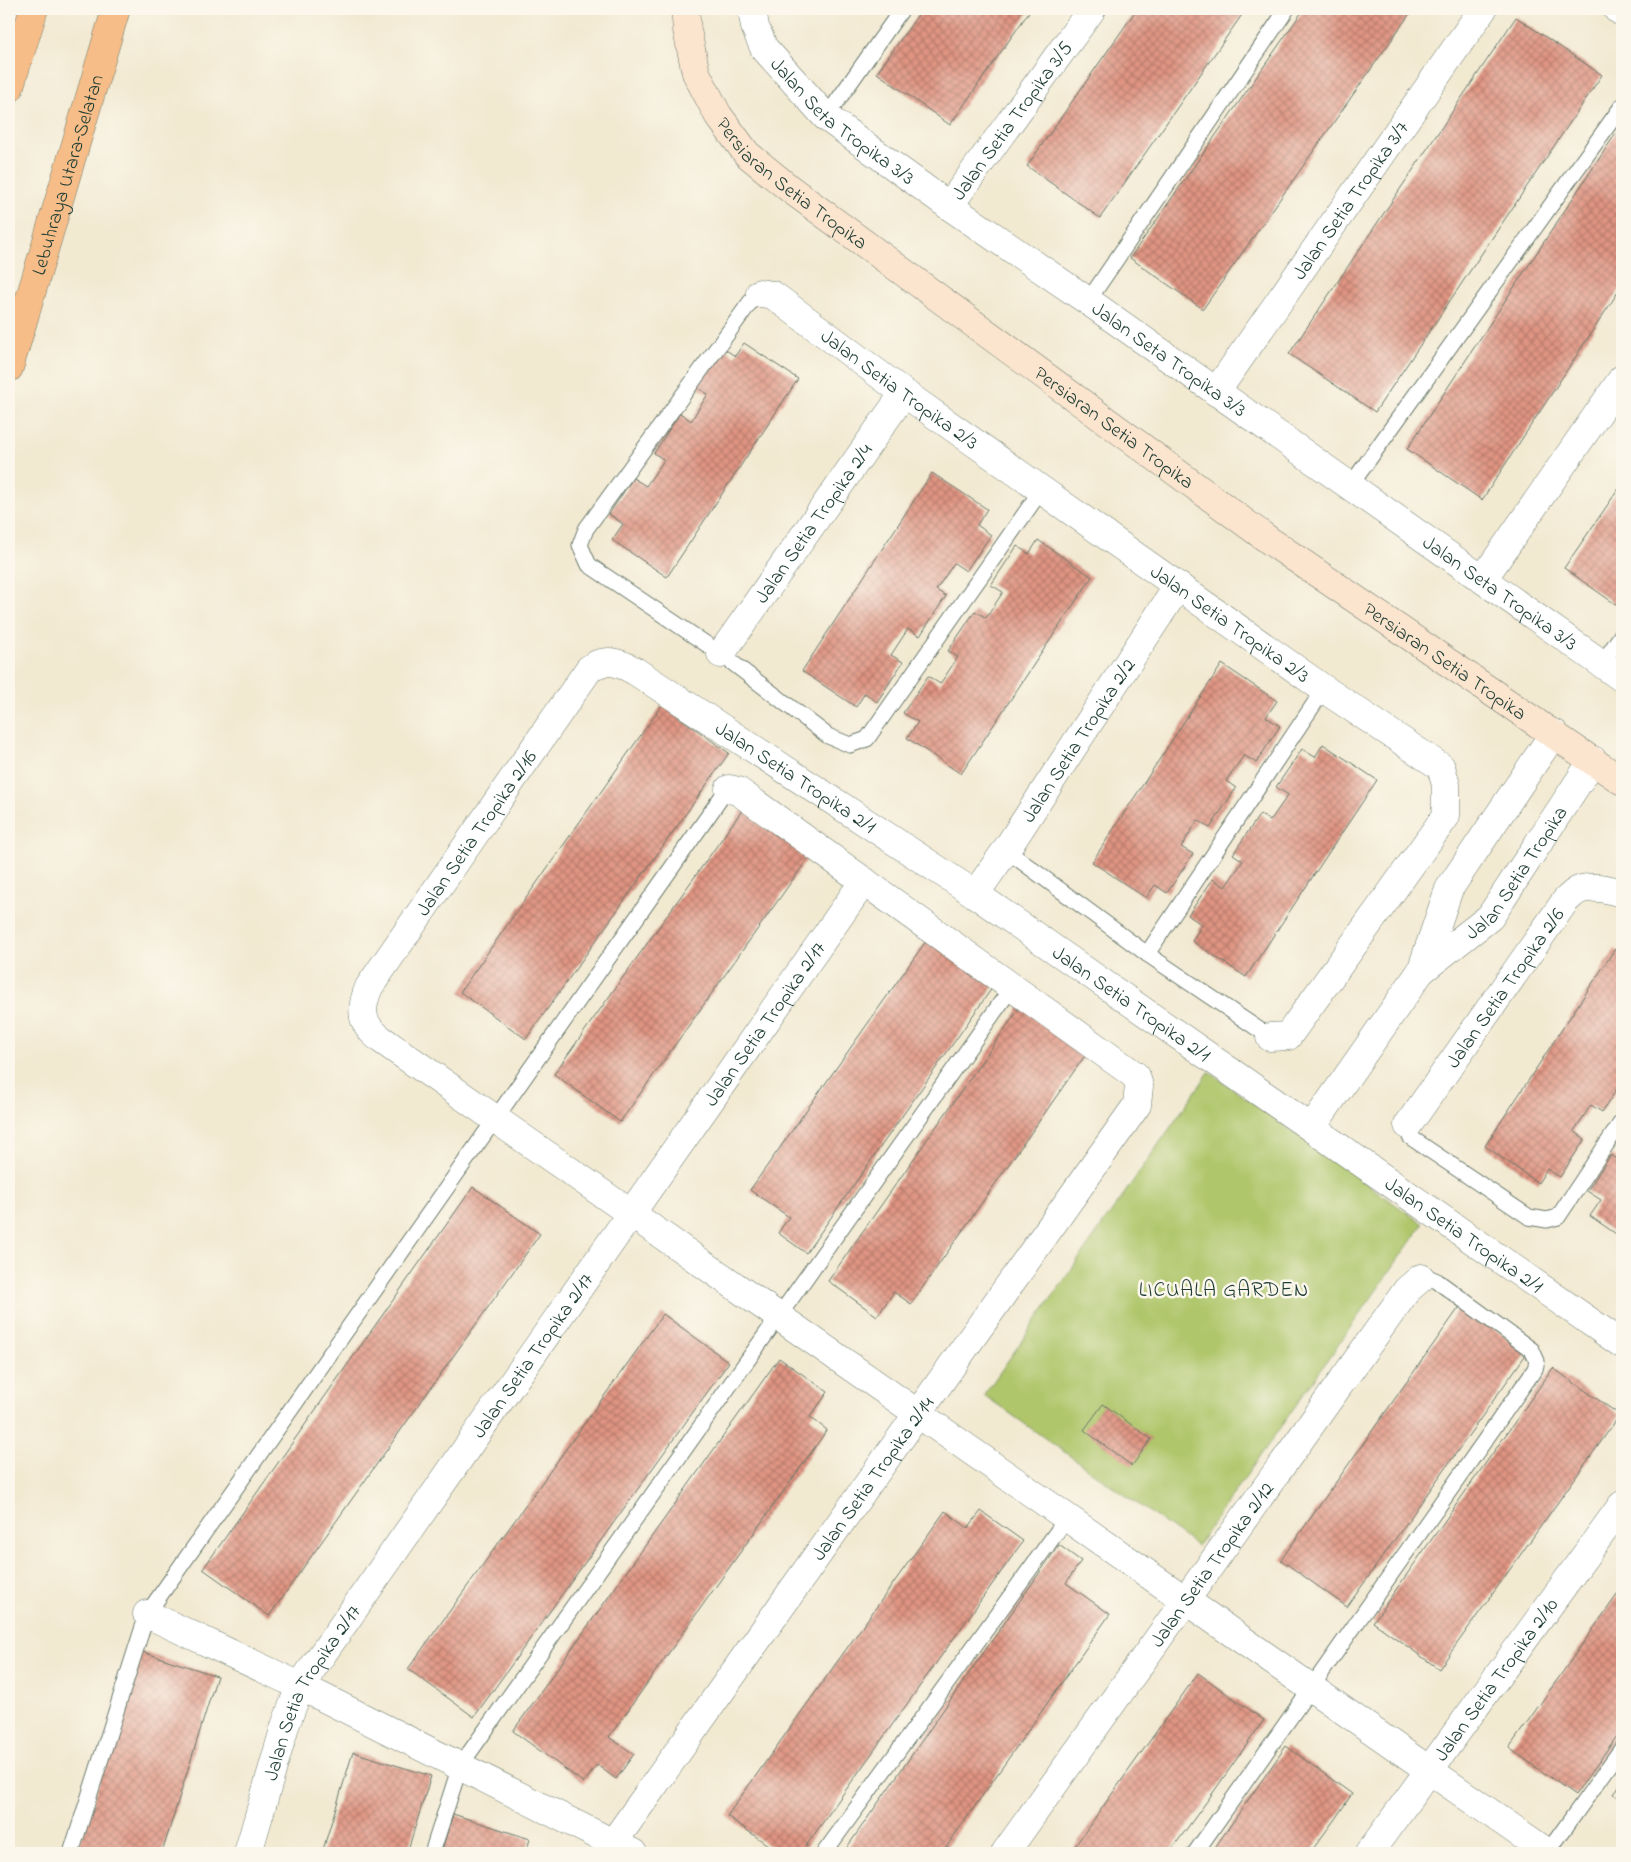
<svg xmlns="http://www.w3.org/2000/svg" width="1631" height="1862" font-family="'Indie Flower',sans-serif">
<defs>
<pattern id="building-cross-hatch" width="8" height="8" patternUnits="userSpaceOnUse" patternTransform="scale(1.25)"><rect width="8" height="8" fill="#e09482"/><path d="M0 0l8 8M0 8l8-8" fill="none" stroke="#b57a6b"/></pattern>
</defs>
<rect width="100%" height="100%" fill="#fbf7ec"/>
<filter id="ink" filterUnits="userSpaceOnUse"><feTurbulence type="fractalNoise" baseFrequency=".02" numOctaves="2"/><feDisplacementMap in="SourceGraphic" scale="10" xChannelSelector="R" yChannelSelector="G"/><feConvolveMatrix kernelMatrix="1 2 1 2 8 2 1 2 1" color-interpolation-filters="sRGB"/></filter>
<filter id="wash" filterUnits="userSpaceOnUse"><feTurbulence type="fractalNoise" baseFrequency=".0096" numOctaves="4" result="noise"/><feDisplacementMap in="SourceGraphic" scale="20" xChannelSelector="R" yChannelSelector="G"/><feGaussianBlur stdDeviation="1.12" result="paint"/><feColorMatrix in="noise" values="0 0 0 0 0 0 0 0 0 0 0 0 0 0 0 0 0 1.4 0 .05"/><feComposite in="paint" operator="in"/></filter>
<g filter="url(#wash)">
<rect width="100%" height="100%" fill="#f2e9d1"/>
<polygon fill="#afc66b" stroke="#678250" points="1209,1072 1423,1224 1197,1546 984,1395"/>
<g id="blocks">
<g fill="url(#building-cross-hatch)">
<polygon points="922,9 1031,9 950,125 877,73"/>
<polygon points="1137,9 1246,9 1100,218 1027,166"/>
<polygon points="1304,9 1413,9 1203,309 1130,258"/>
<polygon points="1516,17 1602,75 1375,412 1289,354"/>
<polygon points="1622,124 1622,286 1482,500 1407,449"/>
<polygon points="744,343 798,379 667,577 612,540 623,524 609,514 633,478 646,486 664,460 654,453 680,413 691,421 708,394 697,387 723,348 735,356"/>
<polygon points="932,473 987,509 977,525 991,535 966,571 954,563 936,590 946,596 920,636 908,629 891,655 903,662 877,702 865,693 856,707 802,671"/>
<polygon points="1622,484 1622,601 1618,606 1564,568"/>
<polygon points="1038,540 1092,577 961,774 907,738 918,722 903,713 928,676 940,684 958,657 948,651 975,611 986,618 1003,592 991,585 1017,546 1029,554"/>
<polygon points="1222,664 1277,701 1266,717 1280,726 1256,763 1244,755 1226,781 1236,788 1210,828 1198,820 1181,847 1193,854 1167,893 1155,885 1146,898 1092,862"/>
<polygon points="662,705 729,753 526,1039 460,992"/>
<polygon points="1323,744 1377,780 1246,977 1192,941 1202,925 1188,915 1213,879 1225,887 1243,861 1233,854 1260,814 1270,821 1288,795 1276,787 1302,749 1315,757"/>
<polygon points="748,802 814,850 620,1122 554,1074"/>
<polygon points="931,934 997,981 806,1253 778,1233 789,1217 750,1190"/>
<polygon points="1615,949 1622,954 1622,1060 1618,1066 1622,1069 1622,1081 1602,1112 1591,1105 1574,1131 1585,1139 1560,1177 1547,1169 1538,1183 1485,1146"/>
<polygon points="1025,1000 1091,1047 911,1304 894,1292 877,1316 828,1281"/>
<polygon points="1611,1155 1622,1162 1622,1238 1590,1216 1601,1200 1587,1191"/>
<polygon points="473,1187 540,1234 269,1616 203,1569"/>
<polygon points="1461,1305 1527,1353 1347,1607 1281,1560"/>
<polygon points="663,1314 729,1362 474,1717 408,1669"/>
<polygon points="779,1358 828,1392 810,1417 827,1430 609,1737 634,1754 616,1779 597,1765 584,1783 513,1731"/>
<polygon points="1553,1368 1620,1415 1439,1669 1373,1622"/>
<polygon points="1103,1404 1151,1439 1132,1466 1084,1430"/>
<polygon points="945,1511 968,1528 981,1511 1023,1541 801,1853 779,1853 727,1816"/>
<polygon points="1059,1545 1081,1561 1066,1583 1110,1614 942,1853 843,1853"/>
<polygon points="1622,1588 1622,1729 1575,1795 1509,1748"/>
<polygon points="140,1651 217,1676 162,1853 77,1853"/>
<polygon points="1198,1673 1264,1720 1210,1797 1169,1853 1070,1853"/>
<polygon points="1286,1746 1352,1794 1335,1819 1310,1853 1211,1853"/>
<polygon points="353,1752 431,1776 407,1853 322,1853"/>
<polygon points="1622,1782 1622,1800 1614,1794"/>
<polygon points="453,1814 530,1839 526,1853 441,1853"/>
</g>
</g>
</g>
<g filter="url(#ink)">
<use href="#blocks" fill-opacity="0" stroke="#69796b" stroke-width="1"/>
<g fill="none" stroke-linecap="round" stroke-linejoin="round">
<defs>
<g id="lane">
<polyline points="826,117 902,9"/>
<polyline points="760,293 751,301 586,529 580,545 589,565 721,654 828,736 850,745 867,739 1042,489"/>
<polyline points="1088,301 1287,9"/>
<polyline points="1350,486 1622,106"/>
<polyline points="1602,664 1622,634"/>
<polyline points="1006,850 1147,954 1270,1037"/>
<polyline points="1147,954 1324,689"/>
<polyline points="1408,1125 1410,1137 1529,1217 1547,1220 1558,1217 1622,1121"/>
<polyline points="71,1853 147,1614 725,792 729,789"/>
<polyline points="432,1853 460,1766 1012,987"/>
<polyline points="824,1853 1067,1518"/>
<polyline points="1195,1853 1535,1369 1537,1361 1532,1350 1437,1281 1430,1278 1421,1278"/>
<polyline points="1547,1853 1622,1748"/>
</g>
<g id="street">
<path id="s1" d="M 752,9 L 755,27 L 764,48 L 826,117 L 949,206 L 1088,301 L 1622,678"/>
<polyline points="1617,9 1622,12"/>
<path id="s2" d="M 949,206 L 1092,9"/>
<path id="s3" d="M 760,293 L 773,295 L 904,393 L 1324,689 L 1441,767 L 1446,785 L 1446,816 L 1288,1036 L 1270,1037"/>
<path id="s4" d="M 1216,392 L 1483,9"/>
<polyline points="1483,579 1622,379"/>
<path id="s5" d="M 721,654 L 904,393"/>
<path id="s6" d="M 975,894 L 1006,850 L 1178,586"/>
<polyline points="1421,971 1449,889 1554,733"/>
<path id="s7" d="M 1408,1125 L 1566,900 C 1570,897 1574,892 1579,890 C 1592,885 1609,889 1622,893"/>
<path id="s8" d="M 1312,1127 L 1421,971 L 1490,917 L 1593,760"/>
<polyline points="147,1614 300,1686 633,1853"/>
<path id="s9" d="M 248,1853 L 285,1726 L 300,1686 L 864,881"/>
<path id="s10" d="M 610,1853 L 613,1843 L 1137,1105 L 1139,1086 L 1136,1076 L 738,791 L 729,789"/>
<path id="s11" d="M 1005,1853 L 1407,1290 L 1421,1278"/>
<path id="s12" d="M 1369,1853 L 1622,1505"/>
<path id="s13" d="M 1548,1853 L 382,1040 C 361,1025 359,1011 369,987 L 589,669 C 604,657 619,662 635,671 L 975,894 L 1622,1344"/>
</g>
<g id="secondary">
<path id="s14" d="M 685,9 L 687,30 L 696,73 L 718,115 L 747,154 L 790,189 L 1270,541 L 1622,781"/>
</g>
<g id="highway">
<polyline points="9,89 34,9"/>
<path id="s15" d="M 9,368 L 116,9"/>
</g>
</defs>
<use href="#lane" stroke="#69796b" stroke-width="17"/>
<use href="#street" stroke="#69796b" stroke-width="29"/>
<use href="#secondary" stroke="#69796b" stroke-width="29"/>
<use href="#highway" stroke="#69796b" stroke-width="29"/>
<use href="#lane" stroke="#fff" stroke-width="15"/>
<use href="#street" stroke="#fff" stroke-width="28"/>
<use href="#secondary" stroke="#fce5cf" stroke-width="28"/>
<use href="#highway" stroke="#f7bd88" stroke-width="28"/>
</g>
</g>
<g text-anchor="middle" stroke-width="5" stroke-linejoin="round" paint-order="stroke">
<g font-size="20" fill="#1f3d34" stroke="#fbf7ec">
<text dy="7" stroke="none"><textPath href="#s1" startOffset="149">Jalan Seta Tropika 3/3</textPath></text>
<text dy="7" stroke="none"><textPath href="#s2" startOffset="106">Jalan Setia Tropika 3/5</textPath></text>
<text dy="7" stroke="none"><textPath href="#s15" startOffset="202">Lebuhraya Utara–Selatan</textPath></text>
<text dy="7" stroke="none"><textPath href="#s14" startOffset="214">Persiaran Setia Tropika</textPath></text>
<text dy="7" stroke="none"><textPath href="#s4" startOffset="234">Jalan Setia Tropika 3/7</textPath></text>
<text dy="7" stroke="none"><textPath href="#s1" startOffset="554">Jalan Seta Tropika 3/3</textPath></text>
<text dy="7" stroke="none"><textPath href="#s3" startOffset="171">Jalan Setia Tropika 2/3</textPath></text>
<text dy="7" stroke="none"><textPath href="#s14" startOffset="619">Persiaran Setia Tropika</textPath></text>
<text dy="7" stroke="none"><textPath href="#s5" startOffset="160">Jalan Setia Tropika 2/4</textPath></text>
<text dy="7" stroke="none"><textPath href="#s1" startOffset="959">Jalan Seta Tropika 3/3</textPath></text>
<text dy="7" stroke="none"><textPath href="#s3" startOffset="576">Jalan Setia Tropika 2/3</textPath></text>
<text dy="7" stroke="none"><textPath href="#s14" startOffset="1024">Persiaran Setia Tropika</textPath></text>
<text dy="7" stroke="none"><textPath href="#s6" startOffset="185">Jalan Setia Tropika 2/2</textPath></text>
<text dy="7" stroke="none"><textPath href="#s13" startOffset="2111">Jalan Setia Tropika 2/1</textPath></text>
<text dy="7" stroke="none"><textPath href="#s13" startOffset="1670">Jalan Setia Tropika 2/16</textPath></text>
<text dy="7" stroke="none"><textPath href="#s8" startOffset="329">Jalan Setia Tropika</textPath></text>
<text dy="7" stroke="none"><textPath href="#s7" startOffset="168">Jalan Setia Tropika 2/6</textPath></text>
<text dy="7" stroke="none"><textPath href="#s13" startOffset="2516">Jalan Setia Tropika 2/1</textPath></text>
<text dy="7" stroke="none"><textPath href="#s9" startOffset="984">Jalan Setia Tropika 2/17</textPath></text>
<text dy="7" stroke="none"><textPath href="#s13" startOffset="2921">Jalan Setia Tropika 2/1</textPath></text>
<text dy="7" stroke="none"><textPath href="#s9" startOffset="579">Jalan Setia Tropika 2/17</textPath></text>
<text dy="7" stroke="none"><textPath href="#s10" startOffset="458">Jalan Setia Tropika 2/14</textPath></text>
<text dy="7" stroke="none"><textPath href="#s11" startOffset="355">Jalan Setia Tropika 2/12</textPath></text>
<text dy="7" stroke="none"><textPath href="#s12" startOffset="215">Jalan Setia Tropika 2/10</textPath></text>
<text dy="7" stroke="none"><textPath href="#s9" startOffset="174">Jalan Setia Tropika 2/17</textPath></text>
</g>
<g font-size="21" letter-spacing="1" fill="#1f3d34" stroke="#fbf7ec">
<text x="1224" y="1296">LICUALA GARDEN</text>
</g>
</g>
<rect width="1631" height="1862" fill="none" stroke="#fbf7ec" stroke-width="30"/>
</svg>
